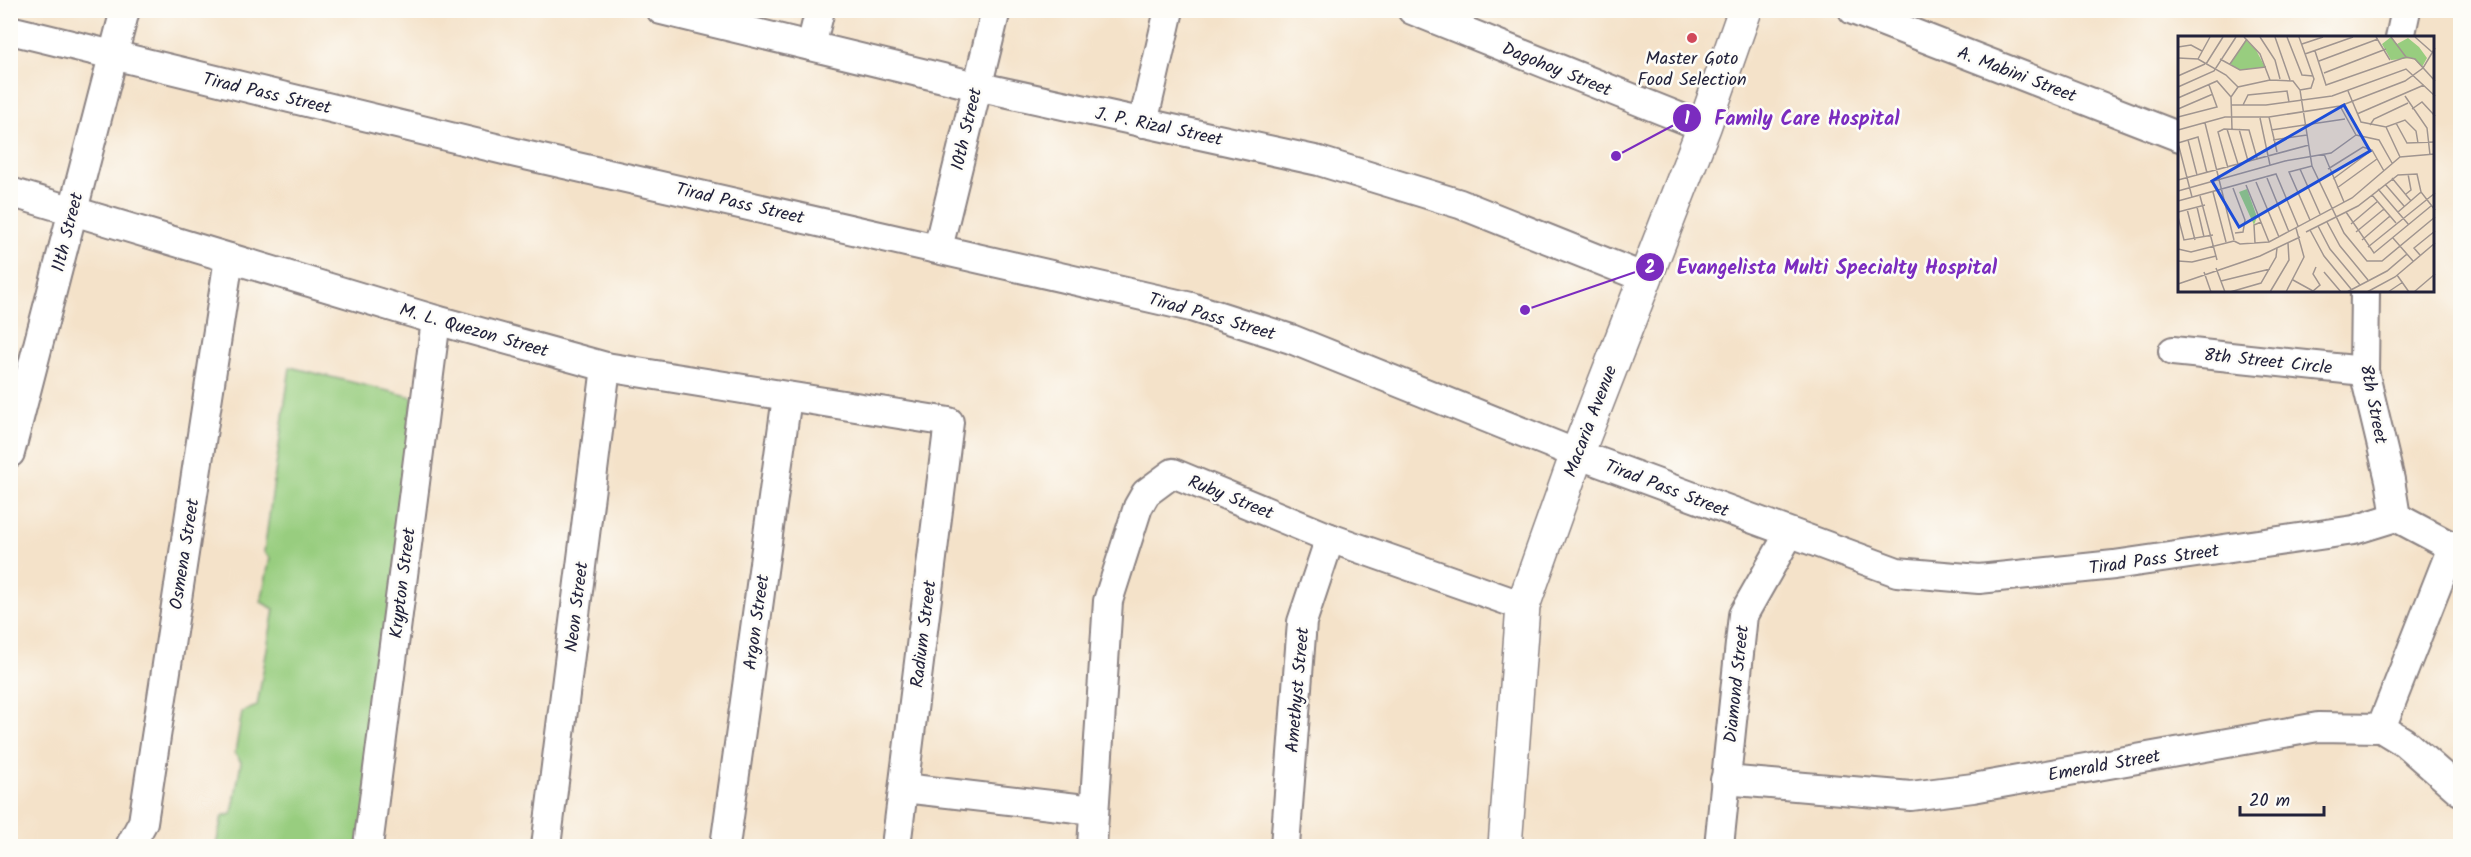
<svg xmlns="http://www.w3.org/2000/svg" width="2471" height="857" font-family="Kalam,sans-serif">
<rect width="100%" height="100%" fill="#fdfcf7"/>
<filter id="ink" filterUnits="userSpaceOnUse"><feTurbulence type="fractalNoise" baseFrequency=".0167" numOctaves="2"/><feDisplacementMap in="SourceGraphic" scale="12" xChannelSelector="R" yChannelSelector="G"/><feConvolveMatrix kernelMatrix="1 2 1 2 8 2 1 2 1" color-interpolation-filters="sRGB"/></filter>
<filter id="wash" filterUnits="userSpaceOnUse"><feTurbulence type="fractalNoise" baseFrequency=".008" numOctaves="4" result="noise"/><feDisplacementMap in="SourceGraphic" scale="24" xChannelSelector="R" yChannelSelector="G"/><feGaussianBlur stdDeviation="1.35" result="paint"/><feColorMatrix in="noise" values="0 0 0 0 0 0 0 0 0 0 0 0 0 0 0 0 0 1.4 0 .05"/><feComposite in="paint" operator="in"/></filter>
<g filter="url(#wash)">
<rect width="100%" height="100%" fill="#f4e2c9"/>
<polygon fill="#98cd7f" stroke="#5d785d" stroke-width="1.5" points="290,367 413,397 366,846 216,846 222,816 232,814 241,762 235,753 242,712 257,706 274,609 261,602 270,558 264,552"/>
</g>
<g filter="url(#ink)">
<g fill="none" stroke-linecap="round" stroke-linejoin="round">
<defs>
<g id="minor">
<polyline points="661,10 976,86 1319,161 1460,204 1645,278"/>
<polyline points="1412,10 1704,127"/>
<polyline points="1853,10 2180,137"/>
<polyline points="10,30 516,153 1191,307 1291,339 1577,454 1897,572 1979,579 2114,565 2354,530 2396,517"/>
<polyline points="2400,38 2406,10"/>
<polyline points="811,46 820,10"/>
<polyline points="1143,123 1169,10"/>
<polyline points="10,192 436,320 606,367 949,422 896,846"/>
<polyline points="938,248 996,10"/>
<polyline points="2365,291 2364,371 2390,480 2396,517"/>
<polyline points="2173,351 2364,371"/>
<polyline points="10,453 125,10"/>
<polyline points="2396,517 2460,551"/>
<polyline points="2381,728 2453,545"/>
<polyline points="1725,780 1911,796 1973,788 2318,727 2381,728 2404,742 2460,791"/>
<polyline points="904,788 1094,810"/>
<polyline points="130,846 143,822 229,258"/>
<polyline points="368,846 436,320"/>
<polyline points="546,846 606,367"/>
<polyline points="725,846 787,397"/>
<polyline points="1092,846 1108,601 1138,507 1146,493 1173,473 1330,538 1523,606"/>
<polyline points="1285,846 1302,622 1330,538"/>
<polyline points="1719,846 1743,615 1789,534"/>
</g>
<polyline id="tertiary" points="1505,846 1523,606 1577,454 1704,127 1745,10"/>
</defs>
<use href="#minor" stroke="#8b8282" stroke-width="32"/>
<use href="#tertiary" stroke="#8b8282" stroke-width="36"/>
<use href="#minor" stroke="#fff" stroke-width="28"/>
<use href="#tertiary" stroke="#fff" stroke-width="33"/>
</g>
</g>
<circle fill="#d1495b" stroke="#fdfcf7" stroke-width="2" cx="1692" cy="38" r="6"/>
<g text-anchor="middle" stroke-width="5" stroke-linejoin="round" paint-order="stroke">
<g font-size="18" fill="#22223b" stroke="#fdfcf7">
<text x="1692" y="64">Master Goto<tspan x="1692" dy="21">Food Selection</tspan></text>
</g>
<g font-size="18" fill="#22223b" stroke="#fdfcf7">
<text transform="translate(1557 69) rotate(22)" y="6">Dagohoy Street</text>
<text transform="translate(2017 74) rotate(21)" y="6">A. Mabini Street</text>
<text transform="translate(267 93) rotate(13)" y="6">Tirad Pass Street</text>
<text transform="translate(1159 126) rotate(12)" y="6">J. P. Rizal Street</text>
<text transform="translate(966 129) rotate(-77)" y="6">10th Street</text>
<text transform="translate(740 203) rotate(13)" y="6">Tirad Pass Street</text>
<text transform="translate(67 232) rotate(-76)" y="6">11th Street</text>
<text transform="translate(1212 316) rotate(16)" y="6">Tirad Pass Street</text>
<text transform="translate(474 330) rotate(16)" y="6">M. L. Quezon Street</text>
<text transform="translate(2268 361) rotate(6)" y="6">8th Street Circle</text>
<text transform="translate(2374 404) rotate(79)" y="6">8th Street</text>
<text transform="translate(1590 421) rotate(-69)" y="6">Macaria Avenue</text>
<text transform="translate(1667 488) rotate(21)" y="6">Tirad Pass Street</text>
<text transform="translate(1231 497) rotate(22)" y="6">Ruby Street</text>
<text transform="translate(184 554) rotate(-81)" y="6">Osmena Street</text>
<text transform="translate(2154 559) rotate(-8)" y="6">Tirad Pass Street</text>
<text transform="translate(402 583) rotate(-83)" y="6">Krypton Street</text>
<text transform="translate(576 607) rotate(-83)" y="6">Neon Street</text>
<text transform="translate(756 622) rotate(-82)" y="6">Argon Street</text>
<text transform="translate(923 634) rotate(-83)" y="6">Radium Street</text>
<text transform="translate(1736 684) rotate(-84)" y="6">Diamond Street</text>
<text transform="translate(1297 690) rotate(-85)" y="6">Amethyst Street</text>
<text transform="translate(2104 765) rotate(-10)" y="6">Emerald Street</text>
</g>
</g>
<g transform="translate(2178 36)">
<rect width="256" height="256" fill="#f4e2c9"/>
<path d="M 213,1 L 219,8 L 230,2 L 241,11 L 249,22 L 244,31 L 235,22 L 213,24 L 204,8 ZM 68,4 L 78,14 L 87,31 L 62,34 L 52,28 ZM 69,153 L 79,181 L 76,189 L 61,156 Z" fill="#98cd7f"/>
<path fill="none" stroke="#a09590" stroke-width="1.5" d="M 66,1 L 82,18 L 92,44M 82,1 L 97,24 L 102,43M 97,1 L 112,44M 109,1 L 124,39 L 135,40M 121,1 L 136,43 L 133,52 L 122,54M 198,1 L 212,24M 213,1 L 228,21M 237,1 L 254,16M 124,8 L 145,1M 0,11 L 13,9 L 24,15M 137,15 L 148,49 L 228,21 L 237,23 L 257,45M 127,18 L 175,1M 0,22 L 20,23 L 48,39 L 60,51M 20,23 L 32,1M 42,23 L 62,34 L 88,31M 141,25 L 200,3M 28,28 L 45,1M 52,28 L 69,3M 146,37 L 208,13M 0,40 L 27,28M 0,51 L 36,35 L 58,1M 170,55 L 183,86 L 208,91 L 227,84 L 238,95 L 240,107M 227,60 L 249,92 L 252,119M 0,62 L 39,45 L 53,61M 53,69 L 88,69 L 154,60 L 228,33 L 257,60M 65,69 L 70,59 L 109,55 L 111,66M 162,70 L 178,99M 0,73 L 35,58M 234,73 L 244,66 L 257,80M 179,78 L 246,49M 0,81 L 39,71 L 31,49M 91,81 L 99,116M 82,82 L 92,129M 27,87 L 56,204M 218,87 L 229,107 L 257,106M 192,89 L 196,83 L 230,67M 208,91 L 222,121M 49,93 L 60,128M 54,93 L 53,61 L 60,51 L 92,44 L 115,45 L 122,54 L 134,130 L 166,197 L 189,225 L 204,225 L 257,181M 61,93 L 70,125M 0,94 L 47,81 L 91,81 L 162,70 L 227,45 L 245,32 L 257,12M 93,94 L 167,83M 178,99 L 201,104 L 214,127M 10,104 L 19,139M 95,104 L 129,99M 0,107 L 20,101 L 29,137M 0,107 L 14,161M 146,118 L 166,166M 50,132 L 40,96 L 46,93 L 71,94 L 79,122M 122,133 L 142,178M 150,133 L 185,111 L 194,114 L 206,135M 89,142 L 111,196M 214,142 L 233,165M 155,143 L 194,114M 0,144 L 131,109M 78,146 L 101,201M 207,148 L 226,170M 68,149 L 91,206M 55,152 L 67,184 L 65,196 L 57,197M 159,152 L 199,123M 200,153 L 231,189M 0,155 L 107,125 L 153,117 L 178,99M 35,156 L 48,206M 228,158 L 233,154 L 230,138M 194,159 L 218,187M 22,160 L 39,224M 0,165 L 98,138 L 120,190M 19,171 L 26,201M 9,173 L 17,204M 0,176 L 27,169M 168,176 L 196,217 L 253,170M 220,176 L 243,156M 0,181 L 6,204 L 35,199M 132,184 L 111,136 L 134,130M 149,186 L 162,210 L 190,244M 173,188 L 200,165M 140,190 L 152,213 L 182,249M 132,194 L 146,220 L 173,253M 128,196 L 180,170 L 220,139 L 239,138 L 243,156 L 257,174M 178,196 L 206,173M 215,202 L 235,225M 184,204 L 212,180M 56,205 L 62,208 L 91,206 L 174,162 L 222,121 L 257,118M 77,207 L 76,189 L 83,186M 190,211 L 257,157M 0,213 L 13,216 L 56,205M 242,219 L 236,212 L 257,195M 0,225 L 14,226 L 38,220M 38,232 L 47,256M 26,236 L 33,256M 146,236 L 163,256M 219,239 L 231,256M 115,244 L 135,255 L 142,249 L 135,238 L 138,231M 43,245 L 92,233M 0,248 L 82,220 L 122,201M 52,256 L 83,247 L 98,221 L 99,212M 92,256 L 111,224 L 110,207M 108,256 L 126,221 L 118,192M 169,256 L 209,235 L 229,218M 189,256 L 217,241 L 257,207M 210,256 L 225,246M 236,256 L 257,238"/>
<path fill="#1d4ed8" fill-opacity="0.15" stroke="#1d4ed8" stroke-width="3" d="M 166,69 L 192,115 L 61,191 L 34,145 Z"/>
<rect width="256" height="256" fill="none" stroke="#22223b" stroke-width="3"/>
</g>
<path fill="none" stroke="#7b2cbf" stroke-width="2" d="M1616 156L1687 118M1525 310L1650 267"/>
<g fill="#7b2cbf" stroke="#fdfcf7" stroke-width="2">
<circle cx="1616" cy="156" r="6"/>
<circle cx="1525" cy="310" r="6"/>
<circle cx="1687" cy="118" r="15"/>
<circle cx="1650" cy="267" r="15"/>
</g>
<g font-size="18" text-anchor="middle" font-weight="bold" fill="#fff">
<text x="1687" y="124">1</text>
<text x="1650" y="273">2</text>
</g>
<g font-size="20" text-anchor="middle" font-weight="bold" fill="#7b2cbf" stroke="#fdfcf7" stroke-width="5" stroke-linejoin="round" paint-order="stroke">
<text x="1807" y="125">Family Care Hospital</text>
<text x="1837" y="274">Evangelista Multi Specialty Hospital</text>
</g>
<rect width="2471" height="857" fill="none" stroke="#fdfcf7" stroke-width="36"/>
<path d="M2240 806v9h84v-9" fill="none" stroke="#22223b" stroke-width="3"/>
<text x="2249" y="806" font-size="18" fill="#22223b" stroke="#fdfcf7" stroke-width="4.5" paint-order="stroke">20 m</text>
</svg>
